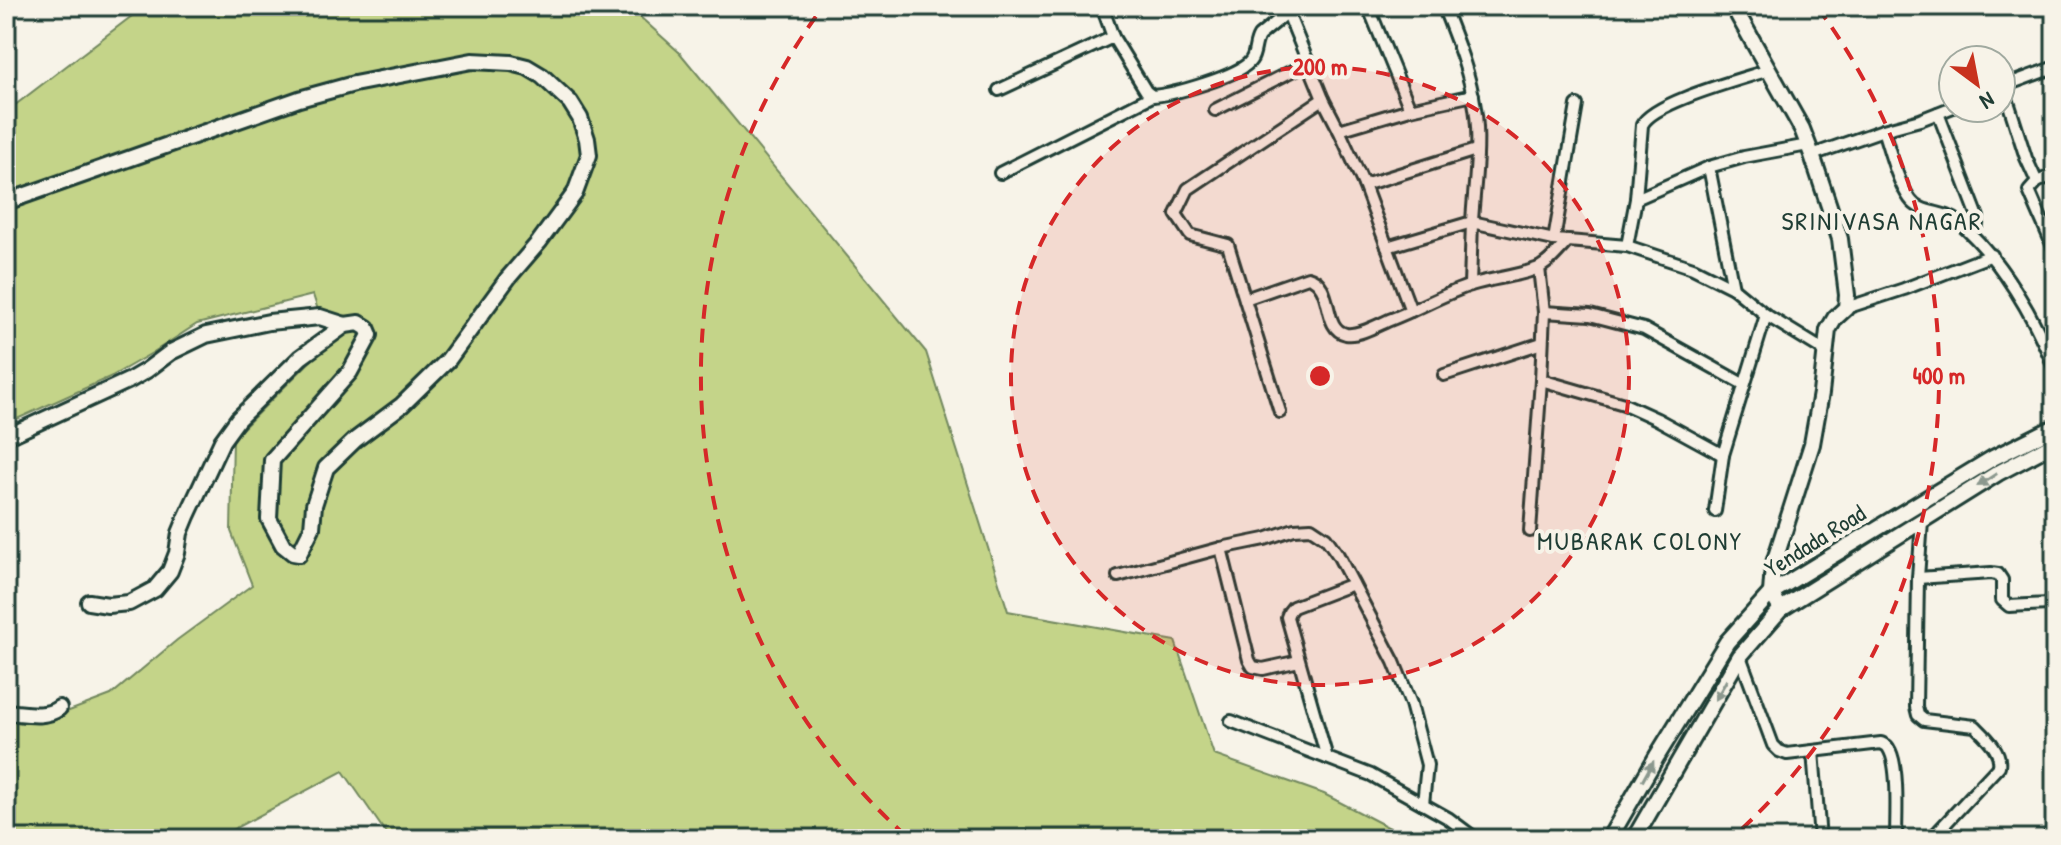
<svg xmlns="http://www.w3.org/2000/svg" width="2061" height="845" font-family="'Patrick Hand',sans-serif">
<rect width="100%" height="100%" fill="#f7f3e8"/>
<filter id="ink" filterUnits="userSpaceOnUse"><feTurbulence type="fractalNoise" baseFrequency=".0125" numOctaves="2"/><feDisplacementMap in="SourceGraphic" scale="16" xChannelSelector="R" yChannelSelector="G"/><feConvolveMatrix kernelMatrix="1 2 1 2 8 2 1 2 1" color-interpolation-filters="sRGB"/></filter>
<g filter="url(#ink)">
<polygon fill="#c4d489" stroke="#72885e" stroke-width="2" points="145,6 628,6 680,53 926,352 1008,611 1175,641 1214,755 1324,794 1411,839 390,839 343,771 215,839 6,839 6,723 48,719 111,695 177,640 252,585 231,531 233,438 329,343 313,295 197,324 152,353 112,376 6,424 6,112"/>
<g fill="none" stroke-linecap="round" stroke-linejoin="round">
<defs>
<g id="street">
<path d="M 1102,6 L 1113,37 L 1146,91 L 1152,96 C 1171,95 1241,76 1251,60 C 1256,53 1254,44 1259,36 L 1287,13 L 1301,6"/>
<polyline points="1285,6 1323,99 1339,130 1410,109 1473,95"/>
<polyline points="1368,6 1410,109"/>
<polyline points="2003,86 2026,158 2037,182"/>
<polyline points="2001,87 2055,67"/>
<polyline points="999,90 1113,37"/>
<polyline points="1215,110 1308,63"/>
<polyline points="1938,113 1978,217 1977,224 1969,231"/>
<polyline points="1339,130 1364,185 1476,150"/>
<polyline points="1883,130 1920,120 1953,107"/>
<path d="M 1812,155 L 1883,130 C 1890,151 1897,181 1910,199 C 1921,215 1944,210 1958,222 C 2000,257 2036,319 2055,370"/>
<polyline points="1709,167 1733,288"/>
<polyline points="1000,173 1152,96"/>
<polyline points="2055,174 2037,182 2029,191 2055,251"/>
<polyline points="1364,185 1411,311"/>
<polyline points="1636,199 1709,167 1744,157 1808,145"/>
<polyline points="1554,240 1577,105"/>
<polyline points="1627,246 1693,268 1733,288 1766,315 1825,351"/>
<path d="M 1387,247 L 1472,222 C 1474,185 1481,145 1475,108 C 1470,73 1456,39 1443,6"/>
<polyline points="1539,268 1544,312 1541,380 1624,404 1657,419 1723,455 1766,315"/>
<polyline points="1470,285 1472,222 1554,240 1568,241"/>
<path d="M 1245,299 L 1308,277 C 1335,284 1321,329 1346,334 C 1360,336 1379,324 1392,319 C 1418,309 1444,294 1471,285 C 1492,278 1515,277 1536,269 C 1548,265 1559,250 1568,241 L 1627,246 L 1636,199 L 1642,125 C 1653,102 1742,79 1769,70"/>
<polyline points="1846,308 1904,289 1992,255"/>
<polyline points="1544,312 1590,315 1644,329 1743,384"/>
<polyline points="1444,375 1542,343"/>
<polyline points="1280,412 1228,245 1190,235 1176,214 1188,189 1323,99"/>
<polyline points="1715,511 1723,455"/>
<polyline points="1530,531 1541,380"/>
<polyline points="1221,548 1249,660 1253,667 1263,669 1299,661"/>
<polyline points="1118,576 1221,548 1265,539 1294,529 1311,528 1326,538 1338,555 1394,662 1411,704 1427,765 1423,804"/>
<polyline points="1918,578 1922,521"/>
<path d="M 1740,656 L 1773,745 L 1779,751 L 1787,754 L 1881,743 C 1887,746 1887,745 1890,751 C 1899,769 1896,818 1896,839"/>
<path d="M 2055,680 C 2051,685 2051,689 2055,695"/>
<polyline points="1231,721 1371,775 1448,818 1476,839"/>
<polyline points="1813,751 1820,839"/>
<polyline points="1327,758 1287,617 1289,612 1293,607 1353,584"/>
<path d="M 1931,839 L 1999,766 C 2002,751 1985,736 1975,726 L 1924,720 L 1918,715 L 1916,707 L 1918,578 L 1991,573 L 1998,574 L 2002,580 L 2002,600 L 2009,606 L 2049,604"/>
<polyline points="2046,839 2055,829"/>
</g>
<g id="secondary">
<polyline points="1525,6 1532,6"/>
<polyline points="1733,6 1802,129 1812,155 1840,239 1847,295 1846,308 1835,318 1828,330 1821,393 1812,444 1773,566 1771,593 1781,609"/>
<polyline points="6,202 299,99 354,84 472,61 511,63 527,67 542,76 570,102 580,118 587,139 589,155 575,193 539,242 508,278 448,360 402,405 355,440 326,468 314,505 312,528 299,554 293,553 283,545 269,519 272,460 350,372 370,335 367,328 359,323 345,325 301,357 238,419 222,441 187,516 180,533 177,553 170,571 155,589 129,603 108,605 89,602"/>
<polyline points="6,435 15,433 130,380 147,370 171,352 206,335 269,322 320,317 345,325"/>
<path d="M 6,712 C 23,713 45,719 59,708"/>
<polyline points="1609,839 1657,756 1727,642 1771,593 1993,458 2055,427"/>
<polyline points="1634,839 1740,656 1781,609 1998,473 2055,443"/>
</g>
</defs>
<use href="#street" stroke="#1f3d34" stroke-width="16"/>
<use href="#secondary" stroke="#1f3d34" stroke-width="20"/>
<use href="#street" stroke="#f7f3e8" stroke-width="10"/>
<use href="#secondary" stroke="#f7f3e8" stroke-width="14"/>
</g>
<defs><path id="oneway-solid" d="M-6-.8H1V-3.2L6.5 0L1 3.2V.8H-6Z" transform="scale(2)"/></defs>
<g fill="#8b988e">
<use href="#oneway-solid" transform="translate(1987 480) rotate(147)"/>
<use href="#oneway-solid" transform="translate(1721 690) rotate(120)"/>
<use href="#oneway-solid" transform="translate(1648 771) rotate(-61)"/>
</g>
</g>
<circle cx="1320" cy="376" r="309" fill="#d62828" fill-opacity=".12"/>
<g fill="none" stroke="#d62828" stroke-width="4" stroke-dasharray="14 10">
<circle cx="1320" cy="376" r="309"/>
<path d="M906 836A619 619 0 0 1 822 8M1818 8A619 619 0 0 1 1734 836"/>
</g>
<g text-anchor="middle" stroke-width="8" stroke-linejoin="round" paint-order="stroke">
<g font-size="24" fill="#1f3d34" stroke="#f7f3e8">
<text transform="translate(1815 541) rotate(-32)" y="8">Yendada Road</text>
</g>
<g font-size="26" letter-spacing="2" fill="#1f3d34" stroke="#f7f3e8">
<text x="1882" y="230">SRINIVASA NAGAR</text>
<text x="1640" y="550">MUBARAK COLONY</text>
</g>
</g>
<circle cx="1320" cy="376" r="12" fill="#d62828" stroke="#f7f3e8" stroke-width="4"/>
<g font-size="24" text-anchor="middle" font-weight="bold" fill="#d62828" stroke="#f7f3e8" stroke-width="8" stroke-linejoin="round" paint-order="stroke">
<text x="1320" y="75">200 m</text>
<text x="1939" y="384">400 m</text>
</g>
<rect width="2061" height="845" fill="none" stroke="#f7f3e8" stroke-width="32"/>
<rect x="16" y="16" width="2029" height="813" fill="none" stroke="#1f3d34" stroke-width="3" filter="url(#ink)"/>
<g transform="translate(1977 84) rotate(148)"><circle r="38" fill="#f7f3e8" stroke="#a1aaa0" stroke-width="2"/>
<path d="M0-6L14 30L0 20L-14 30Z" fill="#c8321e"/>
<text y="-12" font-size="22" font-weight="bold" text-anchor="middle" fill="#1f3d34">N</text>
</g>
</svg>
